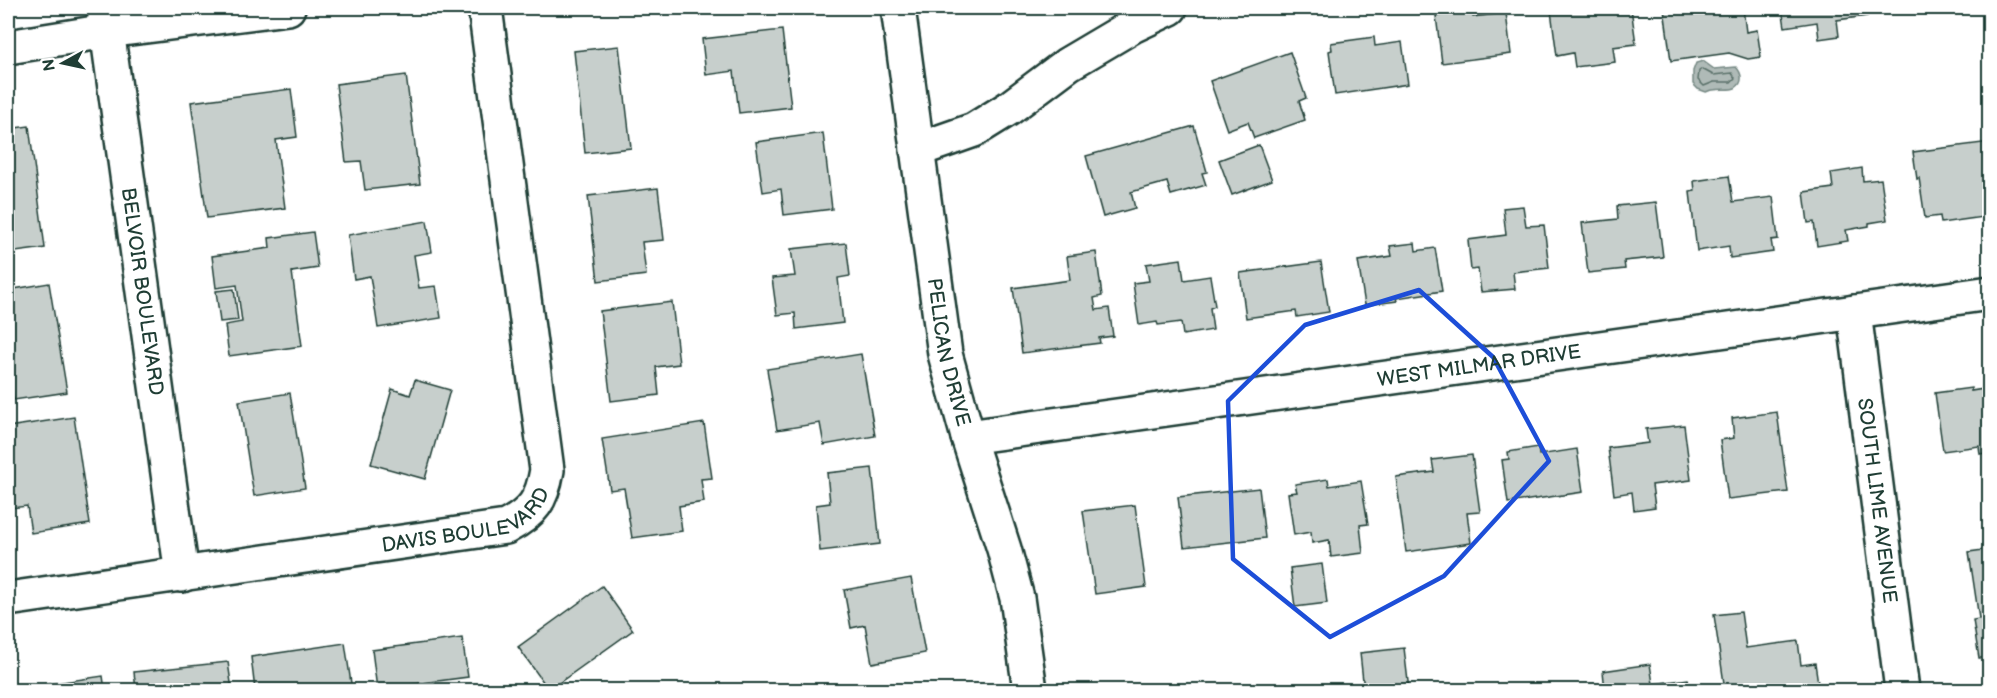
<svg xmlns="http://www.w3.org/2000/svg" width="1997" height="698" font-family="'Balsamiq Sans',sans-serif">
<rect width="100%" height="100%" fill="#fff"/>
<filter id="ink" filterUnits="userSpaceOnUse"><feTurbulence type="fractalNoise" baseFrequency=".0167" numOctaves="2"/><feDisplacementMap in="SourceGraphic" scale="12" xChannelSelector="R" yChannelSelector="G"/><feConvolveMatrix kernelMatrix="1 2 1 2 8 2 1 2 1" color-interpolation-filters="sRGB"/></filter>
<g filter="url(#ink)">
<path fill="#afbab7" stroke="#758883" stroke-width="1.5" d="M 1703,61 L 1714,69 L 1736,67 C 1742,73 1744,83 1735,88 C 1729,91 1716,87 1706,92 L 1698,89 L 1693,84 L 1693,71 L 1696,63 Z"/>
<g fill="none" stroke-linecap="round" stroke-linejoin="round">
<polygon stroke="#596f68" stroke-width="1.5" points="1702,69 1713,75 1732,73 1735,78 1731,82 1714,82 1704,86 1698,80 1699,71"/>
</g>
<g fill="#c7cfcc" stroke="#1f3d34" stroke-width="1.5">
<polygon points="1575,8 1631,8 1636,44 1613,47 1615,62 1575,67 1573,53 1557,56 1551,11"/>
<polygon points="1664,8 1743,8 1746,32 1757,30 1761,57 1748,59 1729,53 1671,61"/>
<polygon points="1782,8 1866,8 1867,16 1837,20 1839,36 1819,39 1817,22 1785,27"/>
<polygon points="1472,11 1473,17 1506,13 1511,54 1442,63 1436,16"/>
<polygon points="782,30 791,107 739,113 734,71 706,75 702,39"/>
<polygon points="1374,37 1375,46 1402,42 1408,84 1335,95 1329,51 1332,50 1331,43"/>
<polygon points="619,46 631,148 585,153 574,51"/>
<polygon points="1290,52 1306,98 1299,101 1305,120 1254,138 1248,122 1227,130 1210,81"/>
<polygon points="406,75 420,184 365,190 361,161 346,162 336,84"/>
<polygon points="291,89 297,137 276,140 285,208 207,218 191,102"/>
<polygon points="29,126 45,248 8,253 8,129"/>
<polygon points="1194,126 1207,172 1202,173 1206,185 1171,195 1167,182 1131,192 1135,208 1103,217 1086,156"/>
<polygon points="823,133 832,209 784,215 781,189 763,192 756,142"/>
<polygon points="1990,142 1990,216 1941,223 1940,216 1925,218 1919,178 1917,179 1913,152"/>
<polygon points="1259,145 1272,180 1232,195 1219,160"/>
<polygon points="1862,168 1863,181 1881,179 1887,220 1869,223 1869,226 1846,230 1848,241 1817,246 1814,222 1808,223 1804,192 1833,188 1831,173"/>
<polygon points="1729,176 1733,202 1773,197 1778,239 1771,240 1773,252 1730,258 1729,246 1697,251 1690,192 1695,191 1694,181"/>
<polygon points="658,188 664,240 642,242 646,275 598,281 588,196"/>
<polygon points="1656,202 1663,257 1624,261 1625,269 1588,273 1582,223 1618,219 1617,206"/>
<polygon points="1523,206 1526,226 1544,225 1549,268 1513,272 1515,289 1481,292 1478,269 1471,270 1468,240 1506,235 1503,208"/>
<polygon points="427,221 432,252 414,255 419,288 436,286 441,318 378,328 370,276 354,279 348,235"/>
<polygon points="313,232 318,268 292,272 302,346 229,356 225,325 242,322 237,285 216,288 212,256 270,248 269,238"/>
<polygon points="846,243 850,276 838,278 843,323 796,329 795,313 777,315 772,278 795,276 791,249"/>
<polygon points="1415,243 1416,251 1435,248 1442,291 1396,298 1397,301 1365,305 1358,261 1392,256 1390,246"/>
<polygon points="1096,252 1102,296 1094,298 1096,310 1109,308 1113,336 1099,338 1100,343 1022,353 1013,288 1070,280 1067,256"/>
<polygon points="1181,259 1184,280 1210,276 1215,306 1210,308 1213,330 1183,335 1181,322 1158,325 1157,322 1139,325 1133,283 1149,281 1146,264"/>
<polygon points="1321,262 1329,312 1297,317 1296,311 1246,318 1240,273"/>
<polygon points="49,283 67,392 14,400 8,363 8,290"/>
<polygon points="234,289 238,320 220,322 216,291"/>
<polygon points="672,302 679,364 656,367 659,395 611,401 600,311"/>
<polygon points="861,354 875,436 824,445 820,423 777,430 767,369"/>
<polygon points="415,380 450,390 425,479 371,464 392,389 410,395"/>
<polygon points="1971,388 1971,391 1990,388 1990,452 1980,454 1979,446 1943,451 1935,393"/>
<polygon points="290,393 305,488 254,496 239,401"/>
<polygon points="1777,412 1788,492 1728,499 1720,440 1734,438 1732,418"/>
<polygon points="74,417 90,524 31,533 27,506 11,508 8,480 8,427"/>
<polygon points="704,423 712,478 701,479 704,502 679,506 682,531 632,538 624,488 610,490 602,439"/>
<polygon points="1684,425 1691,480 1652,485 1655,507 1634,510 1632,492 1614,495 1608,448 1648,443 1646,429"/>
<polygon points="1538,447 1539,455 1577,449 1583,492 1508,503 1502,460 1509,459 1508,452"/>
<polygon points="1472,455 1480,512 1467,513 1471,543 1406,552 1396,477 1434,472 1432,460"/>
<polygon points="872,468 880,544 820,551 816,505 830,503 827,473"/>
<polygon points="1328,479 1329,486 1361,481 1368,524 1360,525 1363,553 1331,557 1329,540 1312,543 1311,532 1294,535 1288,493 1297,492 1295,484"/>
<polygon points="1259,488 1265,538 1184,547 1178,497"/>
<polygon points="1135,505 1146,587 1095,594 1083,511"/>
<polygon points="1990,549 1990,688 1985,658 1979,658 1973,620 1979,619 1969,552"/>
<polygon points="1322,564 1327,603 1295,607 1290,568"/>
<polygon points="911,578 925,653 872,663 865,625 851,628 844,590"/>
<polygon points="602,586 633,630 549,690 518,647"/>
<polygon points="1741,612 1746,648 1798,641 1801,665 1815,663 1819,690 1725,690 1714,615"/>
<polygon points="462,638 468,677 377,689 372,650"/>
<polygon points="345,643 352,690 255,690 251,657"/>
<polygon points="1404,648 1409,690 1364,690 1360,653"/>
<polygon points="228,662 232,690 136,690 134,672"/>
<polygon points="1650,664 1653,684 1688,679 1690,690 1605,690 1603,671"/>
<polygon points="103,676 105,690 16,690 15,689"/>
</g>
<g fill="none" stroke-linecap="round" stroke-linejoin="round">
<defs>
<g id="minor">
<path id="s1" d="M 104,8 L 182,575"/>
<path id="s2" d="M 898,8 L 945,354 L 968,437 L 1004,549 L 1017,598 L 1030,690"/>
<polyline points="8,47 107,31 288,8"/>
<polyline points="917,150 974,130 1008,109 1068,64 1134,25 1170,8"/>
<path id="s3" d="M 1854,312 L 1902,690"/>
<path id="s4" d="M 968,437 L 1990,293"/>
<path id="s5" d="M 8,599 L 506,527 C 533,513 542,500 547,470 L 485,8"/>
</g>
</defs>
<use href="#minor" stroke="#1f3d34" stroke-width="38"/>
<use href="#minor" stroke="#fff" stroke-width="33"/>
</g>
</g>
<path fill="none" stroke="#1d4ed8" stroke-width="4.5" stroke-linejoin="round" d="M 1419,290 L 1493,357 L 1549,461 L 1444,576 L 1330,637 L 1233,559 L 1228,401 L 1305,325 Z"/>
<g text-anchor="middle" stroke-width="5" stroke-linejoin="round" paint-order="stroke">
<g font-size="20" fill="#1f3d34" stroke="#fff">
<text dy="7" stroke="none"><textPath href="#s1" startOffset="286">BELVOIR BOULEVARD</textPath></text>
<text dy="7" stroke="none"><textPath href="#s2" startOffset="348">PELICAN DRIVE</textPath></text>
<text dy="7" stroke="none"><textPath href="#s4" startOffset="516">WEST MILMAR DRIVE</textPath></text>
<text dy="7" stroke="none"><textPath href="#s3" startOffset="190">SOUTH LIME AVENUE</textPath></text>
<text dy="7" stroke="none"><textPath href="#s5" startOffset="468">DAVIS BOULEVARD</textPath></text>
</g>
</g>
<rect width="1997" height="698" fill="none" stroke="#fff" stroke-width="30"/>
<rect x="15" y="15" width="1967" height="668" fill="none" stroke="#1f3d34" stroke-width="2" filter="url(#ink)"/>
<g transform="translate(63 63) rotate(262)" stroke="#ffffff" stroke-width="4.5" paint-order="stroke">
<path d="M0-4.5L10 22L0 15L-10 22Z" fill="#1f3d34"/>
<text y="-9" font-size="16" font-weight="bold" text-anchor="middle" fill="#1f3d34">N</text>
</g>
</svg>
